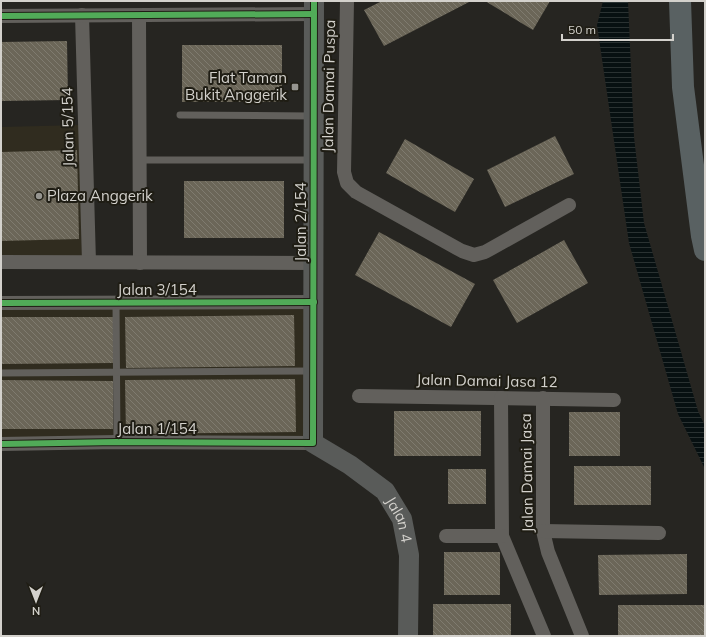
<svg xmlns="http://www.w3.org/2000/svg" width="706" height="637" font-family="Mulish,sans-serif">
<defs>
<pattern id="water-rules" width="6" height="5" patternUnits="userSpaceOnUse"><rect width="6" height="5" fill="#071011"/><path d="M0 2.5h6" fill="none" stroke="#2a3232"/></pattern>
<pattern id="building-back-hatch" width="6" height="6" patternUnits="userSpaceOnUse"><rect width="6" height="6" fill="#6b6658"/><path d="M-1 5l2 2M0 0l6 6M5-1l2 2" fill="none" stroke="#7f7b6f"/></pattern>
</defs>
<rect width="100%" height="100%" fill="#262521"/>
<g fill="#302c1f">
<polygon points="80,125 82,257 1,257 1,127"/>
<polygon points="1,307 304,307 306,438 1,440"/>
</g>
<polygon fill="url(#water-rules)" points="603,1 628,1 634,137 644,223 698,411 705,426 705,469 678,414 629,243 597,25"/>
<g fill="url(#building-back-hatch)">
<polygon points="382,1 471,1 384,46 364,10"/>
<polygon points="485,1 550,1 533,30"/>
<polygon points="67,41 68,100 1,101 1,42"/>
<rect x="182" y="45" width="100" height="57"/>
<polygon points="555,136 574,174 505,207 487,170"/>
<polygon points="405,139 474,179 455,212 386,173"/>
<polygon points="77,150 79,239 1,241 1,152"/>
<rect x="184" y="181" width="100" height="57"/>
<polygon points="379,232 475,284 451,327 355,275"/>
<polygon points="564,240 588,283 517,323 493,280"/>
<polygon points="294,315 295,366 126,368 125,317"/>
<polygon points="1,317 113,317 113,363 1,364"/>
<polygon points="295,379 296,432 126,434 125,380"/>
<polygon points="1,380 113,381 113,429 1,429"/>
<rect x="394" y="411" width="87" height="45"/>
<rect x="569" y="412" width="51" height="44"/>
<rect x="574" y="466" width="77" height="39"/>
<rect x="448" y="469" width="38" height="35"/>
<rect x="444" y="552" width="56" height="43"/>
<polygon points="687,554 687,594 599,595 598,555"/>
<rect x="433" y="604" width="78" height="32"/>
<rect x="618" y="605" width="87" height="31"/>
</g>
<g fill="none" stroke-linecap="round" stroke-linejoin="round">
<g stroke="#62605c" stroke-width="7">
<polyline points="180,115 312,116"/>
<polyline points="139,160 312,160"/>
<polyline points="116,303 117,442"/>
<polyline points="1,373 311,371"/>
</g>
<g stroke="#62605c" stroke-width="14">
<polyline points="347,1 344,172 347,183 356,192 462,251 474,255 485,252 569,205"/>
<polyline points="82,15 89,262"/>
<polyline points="1,16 314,14"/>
<polyline points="139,16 140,263"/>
<polyline points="1,262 314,263"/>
<polyline points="1,303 314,302"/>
<polyline points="359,396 614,400"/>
<polyline points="501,398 502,536 544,636"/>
<polyline points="543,398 543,531 548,552 582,636"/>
<polyline points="1,444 117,442 313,443"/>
<polyline points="543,531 659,533"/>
<polyline points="446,536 502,536"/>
</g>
<path stroke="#595b59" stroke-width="20" id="s1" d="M 314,1 L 313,443 L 350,465 L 385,491 L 402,519 L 409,555 L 408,636"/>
<polyline stroke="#596162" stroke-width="22" points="680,1 683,87 702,236 705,250"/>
<defs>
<g id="cycleway">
<polyline points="1,16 314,14"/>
<polyline points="1,303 314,302"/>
<polyline points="1,444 117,442 313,443 314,1"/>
</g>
</defs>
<use href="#cycleway" stroke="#1f1d14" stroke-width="8"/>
<use href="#cycleway" stroke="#51ab58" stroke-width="6"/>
</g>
<g fill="#969590" stroke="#1f1d14" stroke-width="1.5">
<rect x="291" y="83" width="8" height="8" rx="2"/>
<circle cx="39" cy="196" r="4"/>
</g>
<g text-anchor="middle" stroke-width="4" stroke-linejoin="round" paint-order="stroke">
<g font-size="15" fill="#d3d1cc" stroke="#1f1d14" text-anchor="end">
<text x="287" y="83">Flat Taman<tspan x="287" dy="17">Bukit Anggerik</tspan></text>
<text x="47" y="201" text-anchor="start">Plaza Anggerik</text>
</g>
<g font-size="15" fill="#d3d1cc" stroke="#1f1d14">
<text transform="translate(329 86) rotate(-89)" y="5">Jalan Damai Puspa</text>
<text transform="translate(68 127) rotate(-91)" y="5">Jalan 5/154</text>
<text transform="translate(301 222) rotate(-90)" y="5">Jalan 2/154</text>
<text x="157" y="295">Jalan 3/154</text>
<text transform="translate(487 381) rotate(1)" y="5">Jalan Damai Jasa 12</text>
<text x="157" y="434">Jalan 1/154</text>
<text transform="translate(527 473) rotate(-91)" y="5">Jalan Damai Jasa</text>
<text dy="5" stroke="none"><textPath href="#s1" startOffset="561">Jalan 4</textPath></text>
</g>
</g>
<rect width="706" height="637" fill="none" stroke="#d3d1cc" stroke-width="4"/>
<g transform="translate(36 601) rotate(180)" stroke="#1f1d14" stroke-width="3" paint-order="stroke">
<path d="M0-3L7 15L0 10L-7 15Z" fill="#d3d1cc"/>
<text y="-6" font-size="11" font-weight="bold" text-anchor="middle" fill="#d3d1cc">N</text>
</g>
<path d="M562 34v6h111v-6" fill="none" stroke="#d3d1cc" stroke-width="2"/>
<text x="568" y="34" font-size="12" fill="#d3d1cc" stroke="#1f1d14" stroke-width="3" paint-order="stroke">50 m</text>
</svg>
